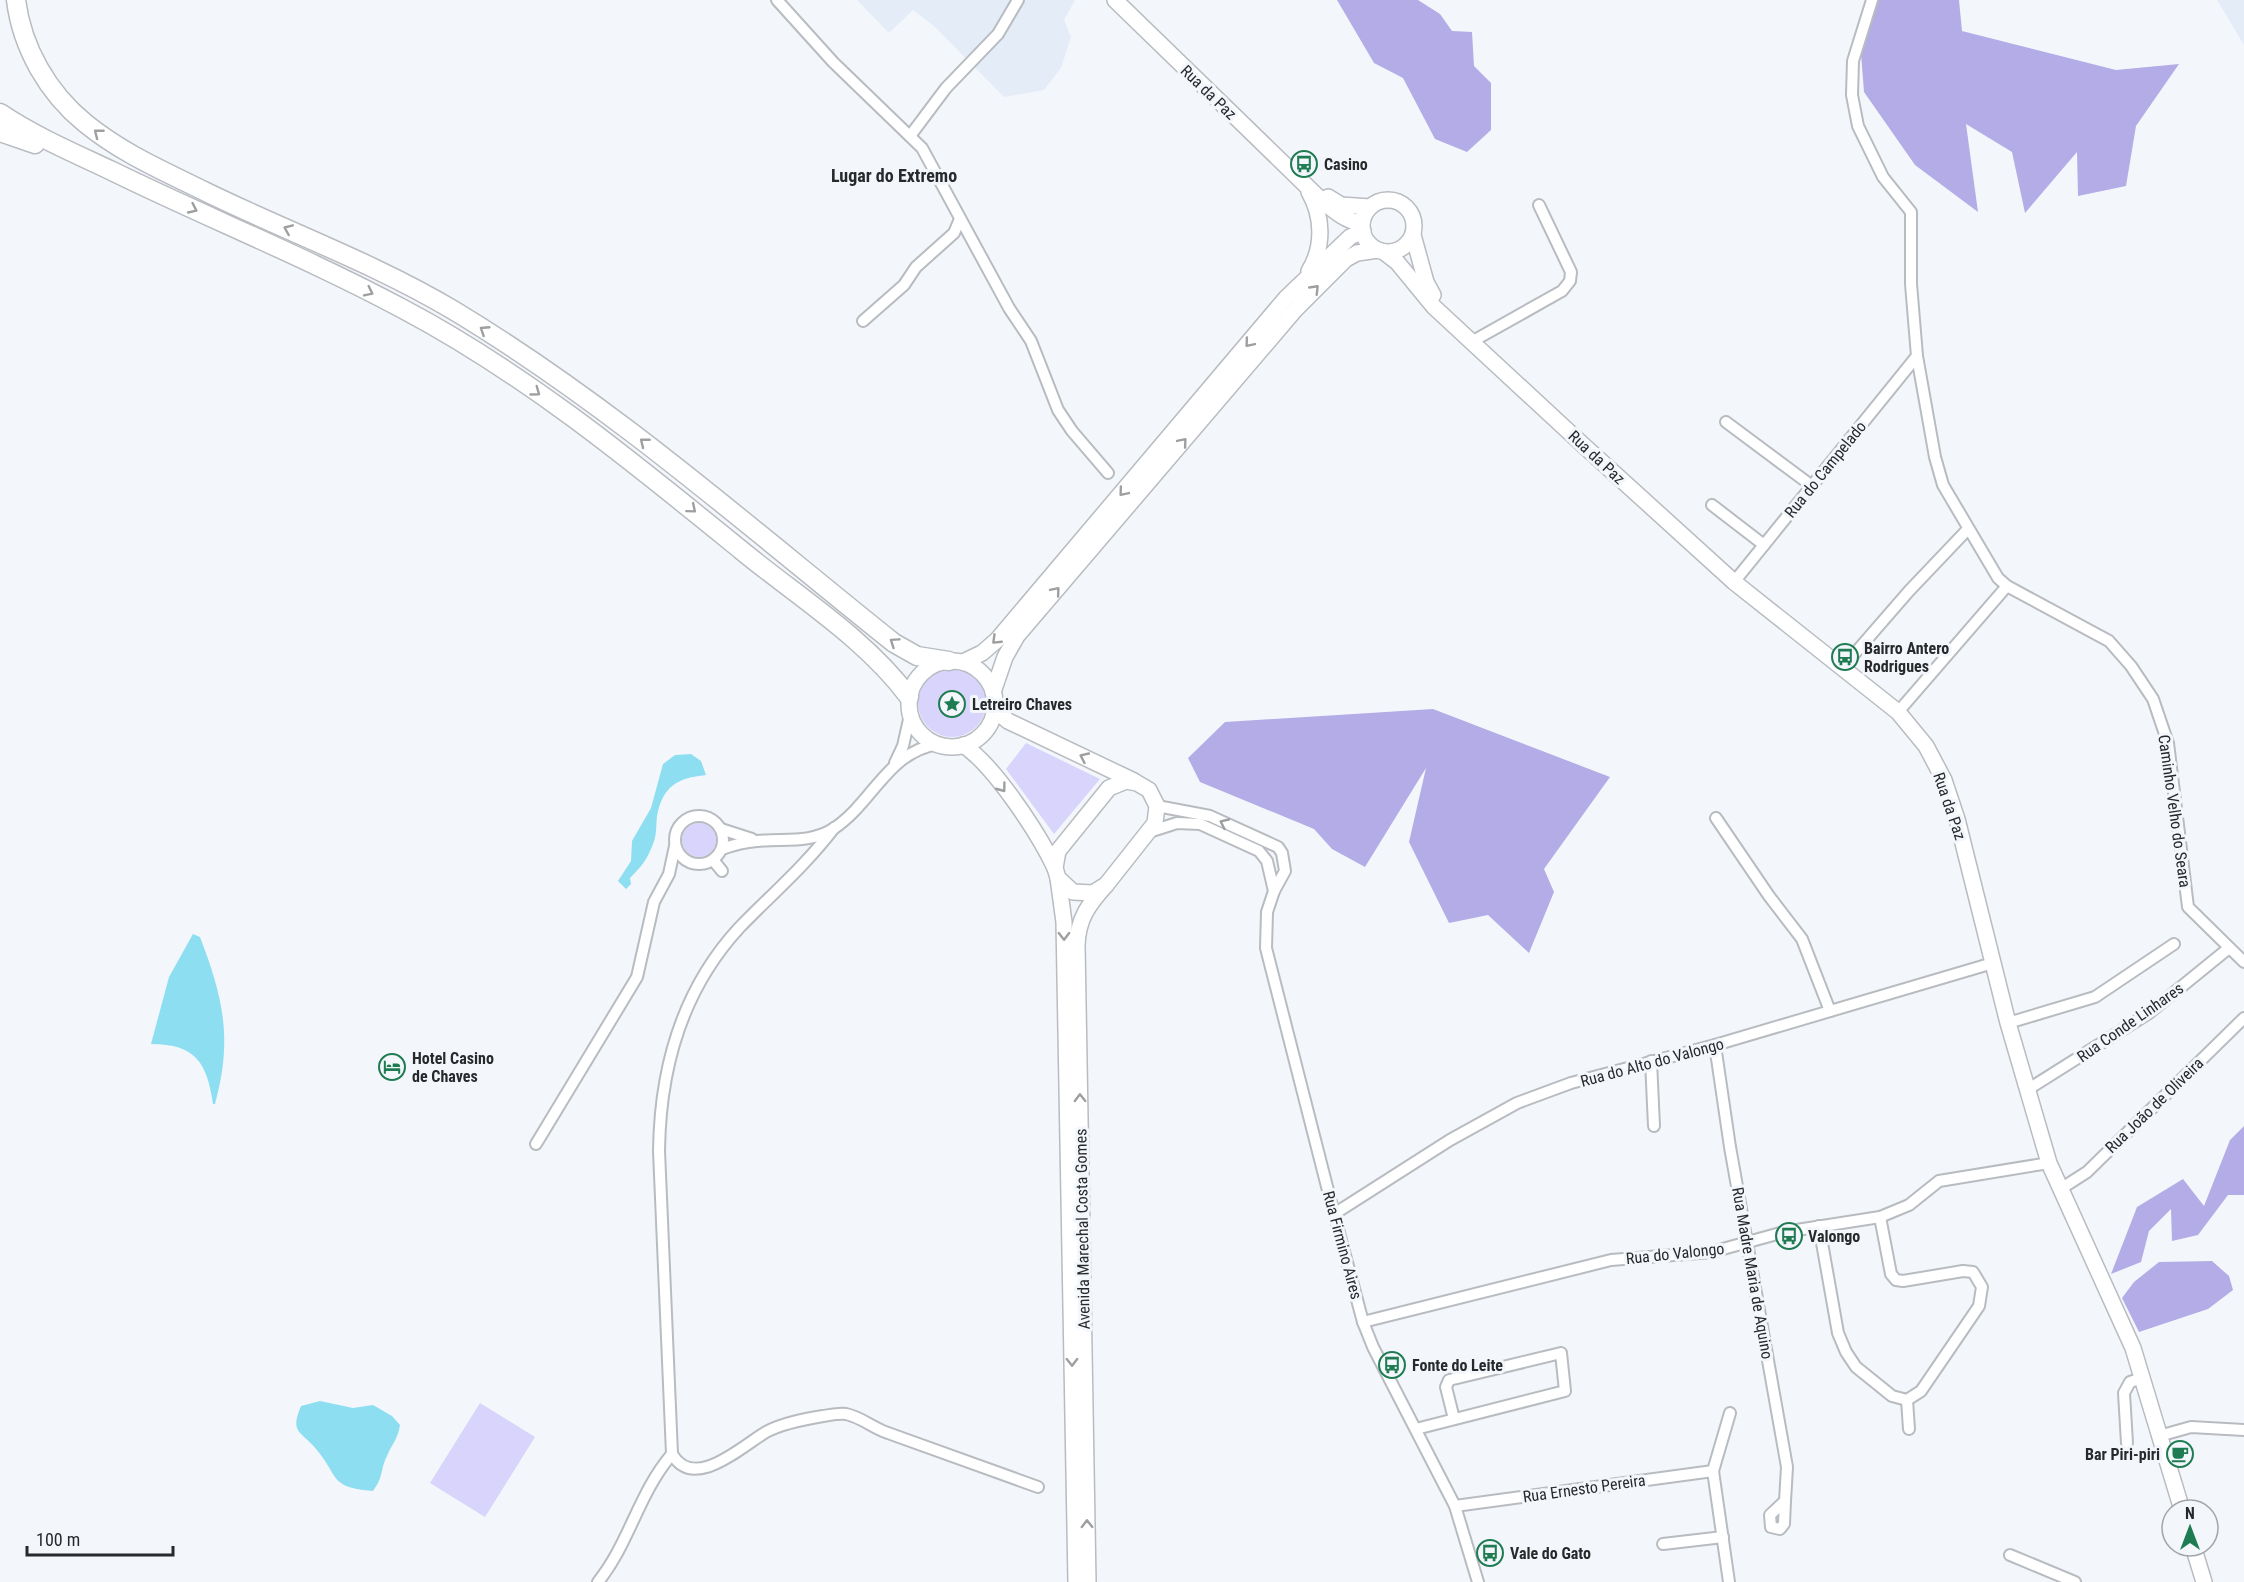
<svg xmlns="http://www.w3.org/2000/svg" width="2244" height="1582" font-family="'Roboto Condensed',sans-serif">
<rect width="100%" height="100%" fill="#f3f7fc"/>
<g fill="#e3ecf7">
<polygon points="857,0 1075,0 1064,20 1071,37 1061,68 1044,90 1004,97 935,27 913,10 889,33"/>
<polygon points="2217,0 2244,0 2244,45 2219,3"/>
</g>
<g fill="#d8d4fb">
<circle cx="952" cy="703" r="34"/>
<polygon points="1026,743 1100,779 1054,834 1006,769"/>
<circle cx="699" cy="840" r="17"/>
<polygon points="480,1403 535,1437 485,1517 430,1483"/>
</g>
<g fill="#b4ace6">
<polygon points="1337,0 1418,0 1440,14 1452,31 1472,32 1474,66 1491,83 1491,130 1467,152 1435,139 1403,78 1374,63"/>
<polygon points="1876,0 1959,0 1962,31 2116,70 2179,64 2136,126 2126,186 2078,196 2077,152 2025,213 2012,152 1966,124 1978,212 1915,165 1864,92 1859,28"/>
<polygon points="1433,709 1610,777 1544,869 1554,892 1529,953 1488,915 1449,923 1409,842 1426,768 1365,867 1332,849 1314,829 1200,782 1188,758 1225,722"/>
<polygon points="2244,1126 2244,1195 2228,1195 2198,1235 2172,1241 2171,1209 2149,1231 2141,1262 2111,1274 2137,1207 2183,1179 2204,1206 2230,1140"/>
<polygon points="2212,1261 2229,1276 2233,1290 2208,1309 2139,1332 2122,1298 2134,1282 2159,1262"/>
</g>
<g fill="#8edef2">
<path d="M 691,754 L 701,761 L 706,775 C 677,778 663,786 657,816 C 656,825 657,835 653,844 C 647,860 641,867 630,878 L 631,884 L 626,889 L 618,881 L 631,861 L 632,841 L 651,808 L 663,764 L 675,755 Z"/>
<path d="M 193,934 L 200,937 C 223,997 233,1039 215,1104 L 213,1104 C 207,1063 196,1044 151,1044 L 169,977 Z"/>
<path d="M 320,1401 L 353,1408 L 373,1405 L 392,1416 L 400,1425 C 398,1439 392,1444 387,1456 C 380,1470 384,1476 373,1491 C 328,1487 340,1477 316,1449 C 302,1431 289,1434 301,1406 Z"/>
</g>
<g fill="none" stroke-linecap="round" stroke-linejoin="round">
<defs>
<g id="street">
<polyline points="777,0 833,62 922,148 1009,308 1031,341 1058,410 1072,431 1108,473"/>
<polyline points="1872,0 1853,61 1852,95 1858,126 1883,177 1911,212 1911,284 1917,356 1935,457 1943,485 1998,578 2007,586 2109,641 2131,666 2153,699 2168,743 2188,907 2244,962"/>
<polyline points="910,136 946,88 998,34 1018,0"/>
<polyline points="863,321 904,285 916,267 954,233 960,219"/>
<polyline points="1473,341 1562,291 1570,281 1571,272 1539,205"/>
<polyline points="1726,422 1812,486"/>
<polyline points="1712,505 1764,545"/>
<polyline points="1734,582 1917,356"/>
<polyline points="1843,667 1909,591 1968,529"/>
<polyline points="1898,712 2007,586"/>
<polyline points="895,763 903,746 910,715"/>
<polyline points="1157,806 1210,816 1278,847 1282,853 1285,871 1274,891 1267,912 1266,948 1334,1214 1363,1322 1373,1347 1455,1506 1478,1582"/>
<circle cx="699" cy="840" r="24"/>
<polyline points="1716,818 1769,896 1802,939 1830,1011"/>
<path d="M 834,828 C 806,865 771,895 739,928 C 682,990 660,1068 659,1151 L 672,1454 C 694,1492 742,1446 766,1432 C 782,1423 805,1419 823,1416 C 830,1415 839,1413 846,1414 C 861,1417 873,1428 888,1433 C 938,1451 988,1469 1038,1487"/>
<polyline points="721,829 752,839"/>
<polyline points="1149,832 1177,823 1200,824 1259,851 1267,861 1274,891"/>
<path d="M 722,849 C 733,845 745,842 757,841 C 783,838 809,844 833,829 C 873,803 887,752 938,744"/>
<polyline points="713,860 722,871"/>
<polyline points="2008,1023 2095,997 2174,944"/>
<polyline points="1715,1045 1730,1147 1787,1467 1785,1501"/>
<polyline points="1651,1061 1654,1126"/>
<polyline points="2027,1090 2149,1013 2229,948"/>
<polyline points="536,1144 637,977 654,902 669,874 675,846"/>
<polyline points="2062,1188 2087,1172 2244,1018"/>
<polyline points="1334,1214 1450,1140 1517,1103 1571,1083 1715,1045 1993,963"/>
<polyline points="1880,1217 1891,1274 1896,1280 1903,1281 1963,1271 1973,1272 1982,1287 1979,1306 1921,1391 1907,1400"/>
<polyline points="1819,1226 1838,1333 1846,1352 1856,1367 1892,1396 1907,1400"/>
<polyline points="1363,1322 1611,1260 1712,1252 1784,1232 1880,1217 1909,1205 1939,1181 2049,1163"/>
<polyline points="1907,1400 1909,1429"/>
<polyline points="1416,1429 1565,1391 1561,1353 1449,1380 1446,1387 1454,1419"/>
<polyline points="2159,1436 2191,1427 2244,1430"/>
<polyline points="2127,1443 2124,1393 2130,1382 2142,1378"/>
<polygon points="1785,1501 1784,1524 1780,1529 1771,1527 1770,1515"/>
<polyline points="1455,1506 1713,1471"/>
<polyline points="1663,1544 1723,1537"/>
<polyline points="2010,1555 2075,1582"/>
<path d="M 598,1582 C 630,1542 638,1494 672,1454"/>
<polyline points="1729,1582 1713,1471 1730,1413"/>
</g>
<g id="secondary">
<path d="M 1115,0 L 1320,199 C 1332,209 1346,222 1362,223"/>
<polyline points="1328,197 1341,205 1370,207"/>
<circle cx="1388" cy="226" r="26"/>
<polyline points="1413,235 1426,282 1433,295"/>
<polyline points="1384,252 1397,262 1434,307 1582,444 1734,582 1898,712 1926,746 1944,780 1957,819 2008,1023 2049,1163 2133,1348 2182,1510"/>
<path d="M 1309,271 C 1324,247 1323,216 1309,192"/>
<circle cx="952" cy="704" r="43"/>
<polyline points="963,662 982,653 997,640 1286,298 1350,237 1363,231"/>
<polyline points="993,692 1005,657 1017,636 1295,310 1346,259 1357,253 1378,250"/>
<polyline points="995,704 1000,714 1008,721 1134,781"/>
<path d="M 963,745 C 994,765 1039,834 1055,868"/>
<polygon points="1126,781 1137,783 1149,790 1157,806 1155,823 1106,885 1093,893 1073,892 1058,878 1055,868 1058,851 1109,788"/>
<polyline points="1058,878 1064,922 1076,1582"/>
<polyline points="2193,1546 2204,1582"/>
<path d="M 1088,1582 L 1077,945 C 1078,918 1089,904 1106,885"/>
</g>
<g id="highway">
<path d="M 16,0 C 22,48 48,93 85,123 C 123,154 164,171 206,192 C 288,232 374,263 453,310 C 611,405 750,528 894,643 L 917,656 L 949,661"/>
<path d="M 0,113 C 34,136 74,153 112,171 C 208,218 308,258 403,309 C 526,374 634,463 741,550 C 798,597 865,638 909,697"/>
<polyline points="0,132 35,144"/>
</g>
</defs>
<use href="#street" stroke="#b8bcc0" stroke-width="14"/>
<use href="#secondary" stroke="#b8bcc0" stroke-width="18"/>
<use href="#highway" stroke="#b8bcc0" stroke-width="21"/>
<use href="#street" stroke="#fff" stroke-width="10"/>
<use href="#secondary" stroke="#fff" stroke-width="15"/>
<use href="#highway" stroke="#fff" stroke-width="18"/>
</g>
<defs><path id="oneway-chevron" d="M-2-3.5L2.5 0L-2 3.5" fill="none" stroke-width="1.6" stroke-linecap="round" stroke-linejoin="round" transform="scale(1.5)"/></defs>
<g stroke="#9e9fa0">
<use href="#oneway-chevron" transform="translate(98 133) rotate(-142)"/>
<use href="#oneway-chevron" transform="translate(193 209) rotate(25)"/>
<use href="#oneway-chevron" transform="translate(288 229) rotate(-157)"/>
<use href="#oneway-chevron" transform="translate(1315 289) rotate(-46)"/>
<use href="#oneway-chevron" transform="translate(369 292) rotate(26)"/>
<use href="#oneway-chevron" transform="translate(484 330) rotate(-147)"/>
<use href="#oneway-chevron" transform="translate(1249 343) rotate(130)"/>
<use href="#oneway-chevron" transform="translate(536 392) rotate(36)"/>
<use href="#oneway-chevron" transform="translate(644 442) rotate(-141)"/>
<use href="#oneway-chevron" transform="translate(1183 442) rotate(-50)"/>
<use href="#oneway-chevron" transform="translate(1123 492) rotate(130)"/>
<use href="#oneway-chevron" transform="translate(692 509) rotate(40)"/>
<use href="#oneway-chevron" transform="translate(1056 591) rotate(-50)"/>
<use href="#oneway-chevron" transform="translate(996 640) rotate(136)"/>
<use href="#oneway-chevron" transform="translate(894 642) rotate(-146)"/>
<use href="#oneway-chevron" transform="translate(1084 757) rotate(-155)"/>
<use href="#oneway-chevron" transform="translate(1002 788) rotate(53)"/>
<use href="#oneway-chevron" transform="translate(1224 823) rotate(-155)"/>
<use href="#oneway-chevron" transform="translate(1064 936) rotate(89)"/>
<use href="#oneway-chevron" transform="translate(1080 1098) rotate(-91)"/>
<use href="#oneway-chevron" transform="translate(1072 1362) rotate(89)"/>
<use href="#oneway-chevron" transform="translate(1087 1524) rotate(-91)"/>
</g>
<defs>
<symbol id="bus-ring" viewBox="-11 -11 22 22"><circle r="9.5" fill="#f3f7fc" stroke="#1f7c52" stroke-width="1.5"/><path d="M-5-6H5V4H4V6H2V4H-2V6H-4V4H-5ZM-3.5-4V0h7V-4ZM-3.5 1.2v1.5H-2V1.2ZM2 1.2v1.5H3.5V1.2Z" fill="#1f7c52"/></symbol>
<symbol id="sight-ring" viewBox="-11 -11 22 22"><circle r="9.5" fill="#f3f7fc" stroke="#1f7c52" stroke-width="1.5"/><path d="M0-6L1.8-2.2L6-1.7L2.9 1.2L3.7 5.4L0 3.3L-3.7 5.4L-2.9 1.2L-6-1.7L-1.8-2.2Z" fill="#1f7c52"/></symbol>
<symbol id="hotel-ring" viewBox="-11 -11 22 22"><circle r="9.5" fill="#f3f7fc" stroke="#1f7c52" stroke-width="1.5"/><path d="M-6-4.5h1.5V1H6V5H4.5V3h-9V5H-6ZM-4 0a1.8 1.8 0 1 1 3.6 0ZM.5 0V-2.5h3Q6-2.5 6 0Z" fill="#1f7c52"/></symbol>
<symbol id="cafe-ring" viewBox="-11 -11 22 22"><circle r="9.5" fill="#f3f7fc" stroke="#1f7c52" stroke-width="1.5"/><path d="M-5.5-4.5H6V0H3Q3 3.5 0 3.5H-2.5Q-5.5 3.5-5.5 0ZM3-3.2v2h1.7v-2ZM-6 4.5H4V6H-6Z" fill="#1f7c52"/></symbol>
</defs>
<g fill-rule="evenodd">
<use href="#bus-ring" x="1289" y="149" width="30" height="30"/>
<use href="#bus-ring" x="1830" y="642" width="30" height="30"/>
<use href="#sight-ring" x="937" y="689" width="30" height="30"/>
<use href="#hotel-ring" x="377" y="1052" width="30" height="30"/>
<use href="#bus-ring" x="1774" y="1221" width="30" height="30"/>
<use href="#bus-ring" x="1377" y="1350" width="30" height="30"/>
<use href="#cafe-ring" x="2165" y="1439" width="30" height="30"/>
<use href="#bus-ring" x="1475" y="1538" width="30" height="30"/>
</g>
<g text-anchor="middle" stroke-width="6" stroke-linejoin="round" paint-order="stroke">
<g font-size="16" fill="#28292b" stroke="#f3f7fc">
<text transform="translate(1209 92) rotate(44)" y="6">Rua da Paz</text>
<text transform="translate(1597 457) rotate(43)" y="6">Rua da Paz</text>
<text transform="translate(1825 469) rotate(-51)" y="6">Rua do Campelado</text>
<text transform="translate(1950 806) rotate(71)" y="6">Rua da Paz</text>
<text transform="translate(2175 811) rotate(82)" y="6">Caminho Velho do Seara</text>
<text transform="translate(2130 1022) rotate(-35)" y="6">Rua Conde Linhares</text>
<text transform="translate(1652 1062) rotate(-15)" y="6">Rua do Alto do Valongo</text>
<text transform="translate(2154 1105) rotate(-44)" y="6">Rua João de Oliveira</text>
<text transform="translate(1082 1229) rotate(-91)" y="6">Avenida Marechal Costa Gomes</text>
<text transform="translate(1343 1245) rotate(75)" y="6">Rua Firmino Aires</text>
<text transform="translate(1675 1253) rotate(-6)" y="6">Rua do Valongo</text>
<text transform="translate(1753 1273) rotate(80)" y="6">Rua Madre Maria de Aquino</text>
<text transform="translate(1584 1488) rotate(-8)" y="6">Rua Ernesto Pereira</text>
</g>
<g font-size="16" font-weight="bold" fill="#28292b" stroke="#f3f7fc" text-anchor="start">
<text x="1324" y="170">Casino</text>
<text x="1864" y="654">Bairro Antero<tspan x="1864" dy="18">Rodrigues</tspan></text>
<text x="972" y="710">Letreiro Chaves</text>
<text x="412" y="1064">Hotel Casino<tspan x="412" dy="18">de Chaves</tspan></text>
<text x="1808" y="1242">Valongo</text>
<text x="1412" y="1371">Fonte do Leite</text>
<text x="2160" y="1460" text-anchor="end">Bar Piri-piri</text>
<text x="1510" y="1559">Vale do Gato</text>
</g>
<g font-size="18" font-weight="bold" fill="#28292b" stroke="#f3f7fc">
<text x="894" y="182">Lugar do Extremo</text>
</g>
</g>
<g transform="translate(2190 1528)"><circle r="28" fill="#f3f7fc" stroke="#a2a5a8" stroke-width="1.5"/>
<path d="M0-4.5L10 22L0 15L-10 22Z" fill="#1f7c52"/>
<text y="-9" font-size="16" font-weight="bold" text-anchor="middle" fill="#28292b">N</text>
</g>
<path d="M27 1546v9h146v-9" fill="none" stroke="#28292b" stroke-width="3"/>
<text x="36" y="1546" font-size="18" fill="#28292b" stroke="#f3f7fc" stroke-width="4.5" paint-order="stroke">100 m</text>
</svg>
